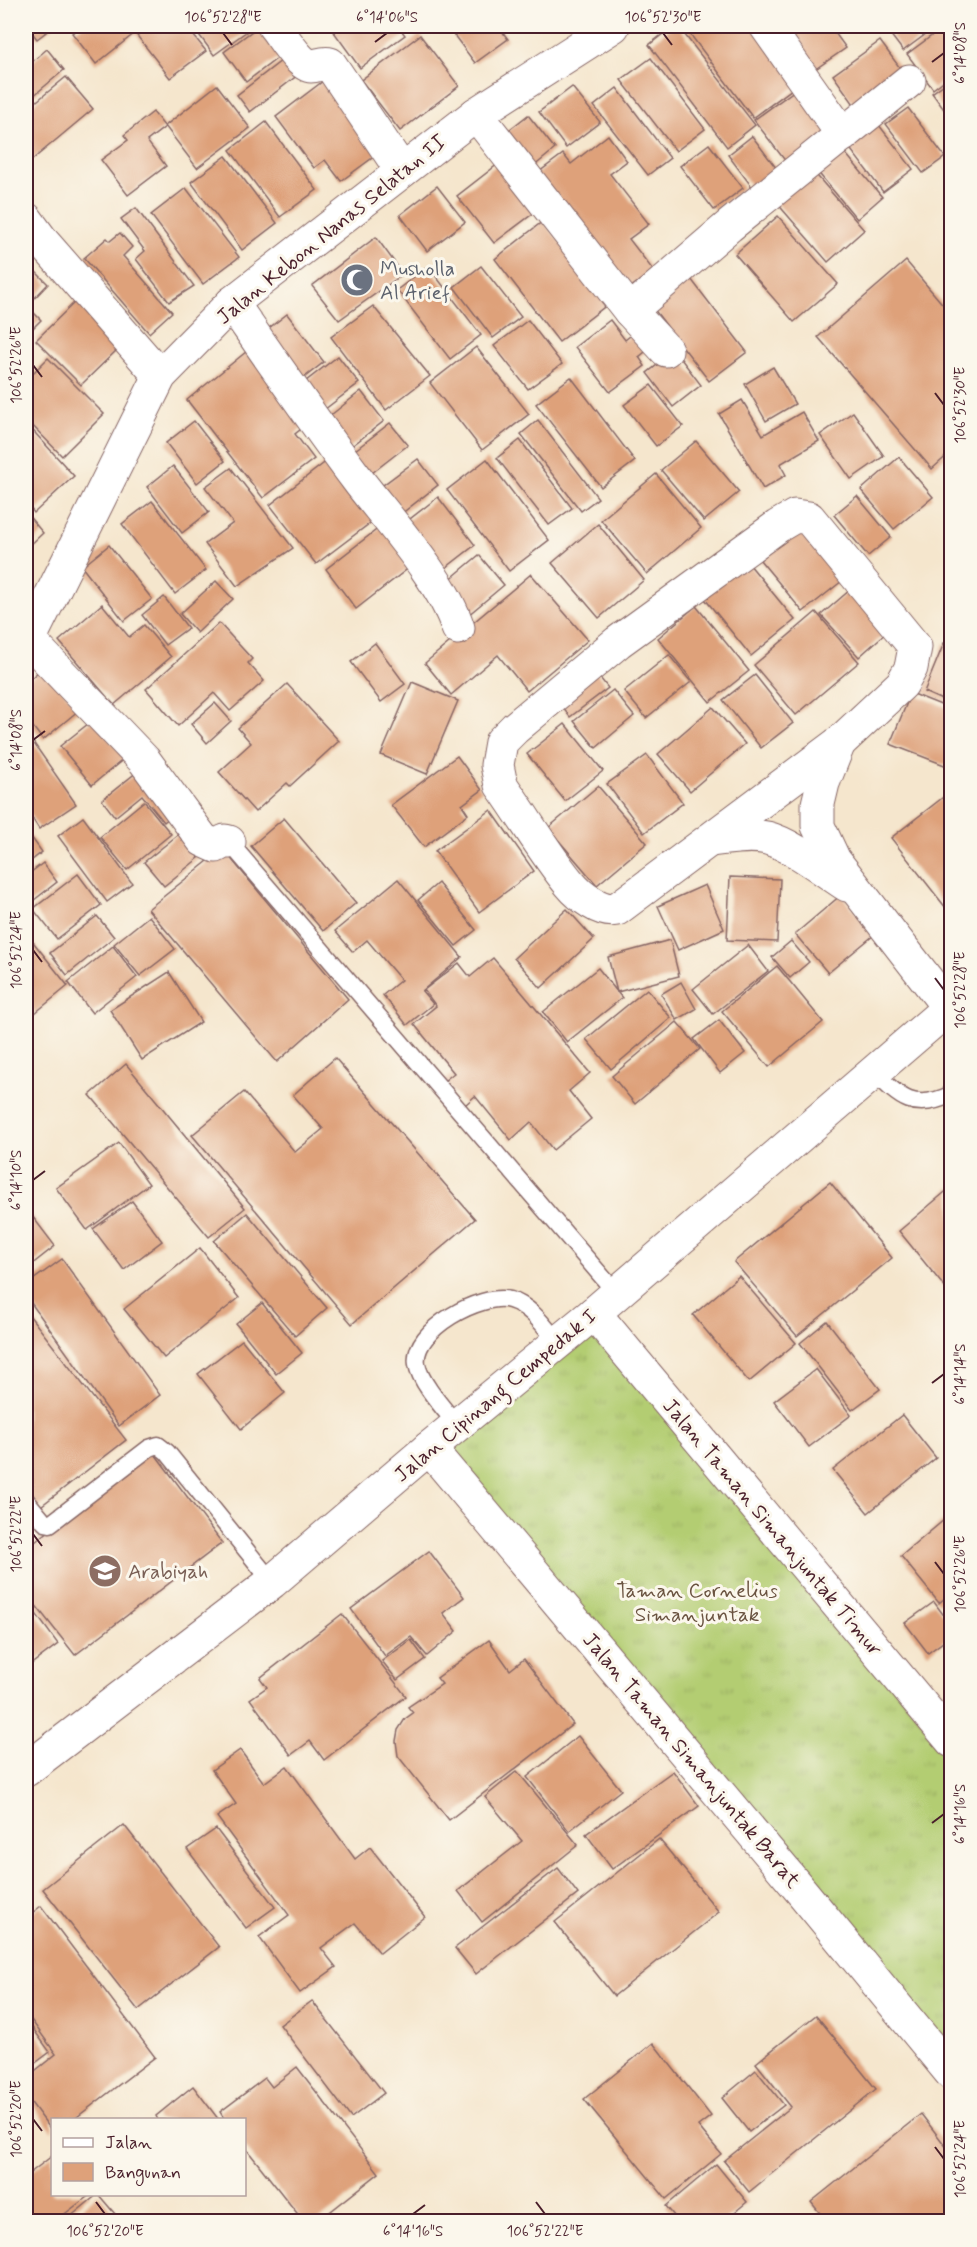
<svg xmlns="http://www.w3.org/2000/svg" width="977" height="2247" font-family="Mynerve,sans-serif">
<defs>
<pattern id="grass-tufts" width="24" height="20" patternUnits="userSpaceOnUse" patternTransform="scale(1.5)"><rect width="24" height="20" fill="#b3cd72"/><path d="M3 7l-1-3M5 7V3M7 7l1-3M15 17l-1-3M17 17v-4M19 17l1-3" fill="none" stroke="#9bb063"/></pattern>
</defs>
<rect width="100%" height="100%" fill="#fbf7ec"/>
<filter id="ink" filterUnits="userSpaceOnUse"><feTurbulence type="fractalNoise" baseFrequency=".0167" numOctaves="2"/><feDisplacementMap in="SourceGraphic" scale="12" xChannelSelector="R" yChannelSelector="G"/><feConvolveMatrix kernelMatrix="1 2 1 2 8 2 1 2 1" color-interpolation-filters="sRGB"/></filter>
<filter id="wash" filterUnits="userSpaceOnUse"><feTurbulence type="fractalNoise" baseFrequency=".008" numOctaves="4" result="noise"/><feDisplacementMap in="SourceGraphic" scale="24" xChannelSelector="R" yChannelSelector="G"/><feGaussianBlur stdDeviation="1.35" result="paint"/><feColorMatrix in="noise" values="0 0 0 0 0 0 0 0 0 0 0 0 0 0 0 0 0 1.4 0 .05"/><feComposite in="paint" operator="in"/></filter>
<g filter="url(#wash)">
<rect width="100%" height="100%" fill="#f5e6cd"/>
<polygon fill="url(#grass-tufts)" stroke="#7e764e" stroke-width="1.5" points="594,1322 951,1757 951,2066 442,1447"/>
<g id="blocks">
<g fill="#dea17a">
<polygon points="27,26 54,26 37,39"/>
<polygon points="82,26 186,26 206,51 170,78 135,33 96,64 72,33"/>
<polygon points="197,26 254,26 214,55 194,28"/>
<polygon points="259,26 288,50 246,82 224,52"/>
<polygon points="342,26 398,26 405,35 360,68 334,32"/>
<polygon points="447,26 498,26 508,39 475,63"/>
<polygon points="673,26 678,26 755,125 727,147 649,45"/>
<polygon points="684,26 756,26 800,83 753,118"/>
<polygon points="782,26 830,26 846,48 814,70"/>
<polygon points="884,26 937,26 903,51"/>
<polygon points="945,26 951,26 951,75 933,89 907,54"/>
<polygon points="420,35 459,86 400,131 361,80"/>
<polygon points="880,41 903,72 856,107 833,75"/>
<polygon points="47,49 64,70 26,102 26,67"/>
<polygon points="290,54 303,71 250,112 237,95"/>
<polygon points="651,58 705,129 676,151 621,80"/>
<polygon points="331,75 383,150 341,181 325,160 314,168 276,117"/>
<polygon points="66,77 93,109 32,160 27,153 26,155 26,110"/>
<polygon points="951,79 951,119 932,93"/>
<polygon points="217,85 250,128 197,168 165,126"/>
<polygon points="572,87 600,122 566,148 539,112"/>
<polygon points="617,88 670,158 648,175 594,106"/>
<polygon points="798,88 832,135 790,167 754,120"/>
<polygon points="908,108 945,157 923,173 886,124"/>
<polygon points="153,112 165,127 147,141 166,166 128,195 101,160 128,140 124,135"/>
<polygon points="528,115 555,149 527,172 500,137"/>
<polygon points="872,116 913,169 883,192 842,138"/>
<polygon points="266,122 317,190 280,217 230,150"/>
<polygon points="608,135 627,161 610,174 649,224 629,239 653,270 621,295 531,178 563,154 571,164"/>
<polygon points="752,136 777,169 752,187 728,155"/>
<polygon points="709,144 743,188 714,210 680,166"/>
<polygon points="841,148 882,197 857,219 816,170"/>
<polygon points="226,156 277,223 242,250 191,182"/>
<polygon points="498,164 535,212 494,243 457,196"/>
<polygon points="812,170 864,230 828,262 776,202"/>
<polygon points="437,186 465,222 427,251 400,215"/>
<polygon points="186,188 239,257 203,284 151,215"/>
<polygon points="136,208 194,286 169,302 136,259 145,251 121,219"/>
<polygon points="778,216 838,284 794,322 735,254"/>
<polygon points="543,221 608,304 559,342 495,259"/>
<polygon points="120,233 132,247 123,256 172,312 149,333 84,258 107,238 110,241"/>
<polygon points="376,237 403,274 339,320 312,286"/>
<polygon points="906,261 951,314 951,452 932,469 818,337"/>
<polygon points="27,263 48,284 27,306 41,320 26,335"/>
<polygon points="428,266 481,335 450,359 397,290"/>
<polygon points="481,266 521,317 493,338 454,287"/>
<polygon points="691,279 747,352 709,381 653,308"/>
<polygon points="76,301 121,346 81,385 36,340"/>
<polygon points="373,306 430,376 386,410 331,337"/>
<polygon points="287,314 324,362 301,380 264,332"/>
<polygon points="528,320 562,364 528,389 494,346"/>
<polygon points="610,320 625,340 641,327 655,344 639,357 645,366 610,392 575,347"/>
<polygon points="252,347 310,422 295,434 314,459 263,498 187,400"/>
<polygon points="476,347 529,414 482,450 430,383"/>
<polygon points="675,351 701,385 673,407 647,373"/>
<polygon points="338,356 359,383 316,416 296,389"/>
<polygon points="48,358 104,414 62,456 26,419 26,380"/>
<polygon points="773,367 795,404 766,421 745,384"/>
<polygon points="571,377 635,461 601,487 536,404"/>
<polygon points="651,385 683,426 656,446 624,405"/>
<polygon points="361,391 384,421 344,452 321,423"/>
<polygon points="742,400 763,435 802,412 819,441 780,464 786,475 763,489 719,414"/>
<polygon points="853,412 884,456 851,479 820,435"/>
<polygon points="538,420 598,498 581,511 521,434"/>
<polygon points="194,421 225,461 197,483 166,443"/>
<polygon points="26,423 74,476 34,513 26,503"/>
<polygon points="390,423 408,445 368,476 350,454"/>
<polygon points="520,440 572,508 549,525 497,458"/>
<polygon points="696,441 739,492 704,521 661,470"/>
<polygon points="332,457 378,517 316,564 270,505"/>
<polygon points="899,457 933,497 894,529 861,490"/>
<polygon points="418,459 438,485 396,518 375,491"/>
<polygon points="487,459 549,540 509,571 447,490"/>
<polygon points="173,466 209,512 182,533 147,487"/>
<polygon points="231,468 293,548 237,586 205,544 233,523 205,487"/>
<polygon points="656,474 701,528 647,574 601,520"/>
<polygon points="857,496 891,537 868,556 834,515"/>
<polygon points="438,497 475,545 438,574 401,526"/>
<polygon points="152,501 206,570 175,594 122,524"/>
<polygon points="26,513 43,533 26,549"/>
<polygon points="384,524 415,563 356,609 326,569"/>
<polygon points="598,524 644,580 599,618 552,563"/>
<polygon points="804,524 847,577 803,612 760,560"/>
<polygon points="109,545 152,599 124,621 82,567"/>
<polygon points="479,555 504,585 467,616 442,586"/>
<polygon points="745,559 795,620 751,656 701,594"/>
<polygon points="531,574 588,640 527,691 498,655 451,695 425,663"/>
<polygon points="216,581 233,599 197,633 180,614"/>
<polygon points="851,589 888,631 859,657 821,615"/>
<polygon points="164,597 188,628 165,645 142,615"/>
<polygon points="102,604 129,637 144,625 171,657 114,705 59,641"/>
<polygon points="696,606 749,671 710,702 658,638"/>
<polygon points="816,612 859,662 796,715 754,665"/>
<polygon points="219,623 252,659 248,663 264,681 230,711 214,693 178,726 146,689"/>
<polygon points="375,643 405,684 381,702 351,662"/>
<polygon points="944,643 951,646 951,704 924,692"/>
<polygon points="669,655 691,682 646,718 624,691"/>
<polygon points="44,667 79,710 43,740 26,718 26,682"/>
<polygon points="593,669 608,688 570,717 555,698"/>
<polygon points="755,675 793,723 761,748 723,700"/>
<polygon points="412,682 458,701 427,774 381,755"/>
<polygon points="287,684 339,741 290,786 287,783 255,812 219,772 251,743 238,728"/>
<polygon points="613,690 634,716 596,748 574,721"/>
<polygon points="911,693 951,709 951,755 947,766 890,744"/>
<polygon points="215,703 231,721 207,743 191,724"/>
<polygon points="713,707 745,744 690,791 658,754"/>
<polygon points="93,720 125,758 92,785 60,746"/>
<polygon points="565,724 603,771 565,801 527,754"/>
<polygon points="26,732 76,804 39,829 26,809"/>
<polygon points="647,755 683,803 644,833 607,784"/>
<polygon points="457,756 482,790 462,805 468,814 424,847 391,805"/>
<polygon points="137,772 178,810 164,822 142,795 115,817 102,800"/>
<polygon points="598,786 647,843 597,885 548,828"/>
<polygon points="946,795 951,802 950,913 891,838"/>
<polygon points="144,801 171,834 127,870 100,837"/>
<polygon points="491,810 534,871 479,912 435,851"/>
<polygon points="83,817 132,883 107,902 58,836"/>
<polygon points="284,818 356,903 323,931 251,846"/>
<polygon points="26,830 42,852 26,865"/>
<polygon points="179,834 199,858 164,886 144,862"/>
<polygon points="223,849 348,999 277,1062 148,909"/>
<polygon points="43,863 57,882 29,904 26,899 26,876"/>
<polygon points="78,874 101,905 57,939 33,909"/>
<polygon points="730,877 780,879 777,942 727,940"/>
<polygon points="398,879 462,957 422,991 433,1004 407,1025 383,995 401,980 367,940 353,952 335,931"/>
<polygon points="438,883 476,930 456,946 418,900"/>
<polygon points="705,885 724,929 678,950 658,906"/>
<polygon points="841,895 874,935 828,973 795,934"/>
<polygon points="567,909 594,939 541,988 514,958"/>
<polygon points="97,916 114,937 67,975 50,953"/>
<polygon points="149,916 175,949 140,976 114,944"/>
<polygon points="26,933 68,986 35,1013 26,1001"/>
<polygon points="670,940 679,976 617,992 608,957"/>
<polygon points="791,941 809,962 790,978 772,957"/>
<polygon points="748,945 768,971 713,1014 693,989"/>
<polygon points="113,946 137,977 92,1013 68,982"/>
<polygon points="493,958 590,1073 569,1091 591,1119 553,1150 531,1122 511,1140 475,1096 465,1105 444,1081 454,1073 414,1024 436,1006 424,990 459,963 470,977"/>
<polygon points="777,966 823,1022 769,1067 722,1011"/>
<polygon points="598,968 622,998 567,1042 543,1012"/>
<polygon points="169,972 201,1022 142,1060 110,1010"/>
<polygon points="681,982 696,1009 677,1020 661,994"/>
<polygon points="647,989 671,1018 611,1069 586,1039"/>
<polygon points="719,1020 745,1053 720,1073 694,1039"/>
<polygon points="677,1022 700,1049 635,1104 612,1076"/>
<polygon points="335,1058 475,1219 352,1324 192,1135 244,1092 295,1152 323,1129 293,1095"/>
<polygon points="126,1064 245,1208 209,1237 90,1095"/>
<polygon points="119,1143 149,1184 87,1230 56,1188"/>
<polygon points="830,1182 892,1258 797,1336 734,1262"/>
<polygon points="951,1187 951,1295 899,1231"/>
<polygon points="132,1201 162,1241 124,1270 93,1229"/>
<polygon points="26,1208 55,1246 26,1269"/>
<polygon points="247,1213 327,1308 295,1336 214,1241"/>
<polygon points="200,1248 239,1298 164,1358 124,1309"/>
<polygon points="62,1259 160,1395 119,1426 26,1296 26,1285"/>
<polygon points="739,1276 796,1343 749,1382 693,1315"/>
<polygon points="262,1303 302,1353 276,1374 236,1324"/>
<polygon points="26,1311 126,1440 37,1509 26,1494"/>
<polygon points="827,1321 880,1389 852,1410 800,1343"/>
<polygon points="242,1340 285,1393 241,1429 198,1374"/>
<polygon points="816,1369 851,1415 809,1447 774,1401"/>
<polygon points="902,1415 936,1458 868,1513 833,1470"/>
<polygon points="152,1450 222,1543 75,1655 26,1593 26,1549"/>
<polygon points="951,1514 951,1593 939,1603 901,1556"/>
<polygon points="429,1551 464,1597 443,1613 457,1631 427,1656 411,1637 385,1656 351,1609"/>
<polygon points="26,1600 58,1644 26,1668"/>
<polygon points="934,1602 951,1625 951,1636 928,1653 905,1623"/>
<polygon points="342,1614 406,1696 324,1760 310,1741 291,1755 250,1699 267,1687 260,1678"/>
<polygon points="411,1640 425,1659 397,1680 382,1661"/>
<polygon points="489,1640 510,1670 524,1659 573,1724 449,1820 398,1756 396,1741 398,1730 405,1719 413,1713 408,1707 442,1684 437,1678"/>
<polygon points="578,1736 621,1790 569,1831 527,1777"/>
<polygon points="240,1750 264,1783 287,1766 355,1859 370,1847 425,1917 380,1953 355,1923 321,1948 336,1967 300,1993 259,1937 289,1915 217,1817 236,1804 212,1770"/>
<polygon points="517,1771 578,1845 482,1922 458,1891 522,1841 485,1797"/>
<polygon points="673,1771 699,1806 612,1869 586,1834"/>
<polygon points="124,1825 219,1947 138,2010 43,1889"/>
<polygon points="216,1829 275,1907 246,1928 187,1849"/>
<polygon points="659,1839 719,1912 614,1996 555,1922"/>
<polygon points="558,1868 578,1894 476,1974 455,1948"/>
<polygon points="41,1906 155,2057 73,2120 52,2120 52,2131 26,2096 26,2078 56,2054 26,2013 26,1918"/>
<polygon points="312,2001 384,2093 351,2118 280,2025"/>
<polygon points="816,2015 876,2089 749,2192 724,2161 791,2107 756,2063"/>
<polygon points="26,2019 50,2052 26,2070"/>
<polygon points="653,2043 711,2116 698,2126 721,2154 666,2199 584,2099"/>
<polygon points="297,2067 379,2173 317,2222 304,2222 244,2146 244,2120 225,2120 220,2112 265,2078 272,2087"/>
<polygon points="756,2070 784,2105 749,2132 722,2098"/>
<polygon points="193,2086 219,2120 158,2120 156,2116"/>
<polygon points="921,2114 951,2153 951,2209 936,2222 827,2222 811,2202"/>
<polygon points="52,2156 52,2194 91,2194 54,2222 31,2222 26,2214 26,2176"/>
<polygon points="716,2164 747,2202 723,2222 679,2222 666,2206"/>
<polygon points="98,2194 115,2214 106,2222 64,2222"/>
</g>
</g>
</g>
<g filter="url(#ink)">
<use href="#blocks" fill-opacity="0" stroke="#866564" stroke-width="1.5"/>
<g fill="none" stroke-linecap="round" stroke-linejoin="round">
<defs>
<g id="service">
<polyline points="229,842 617,1294"/>
<path d="M 874,1072 C 901,1099 914,1112 952,1094"/>
<path d="M 457,1425 C 445,1410 420,1383 417,1364 C 411,1330 482,1292 510,1300 C 531,1306 545,1327 558,1343"/>
<polyline points="26,1500 45,1523 50,1524 149,1448 158,1445 167,1452 272,1582"/>
</g>
<g id="minor">
<path d="M 274,26 C 281,34 300,66 311,66 C 318,66 323,62 330,64 L 402,171"/>
<polyline points="766,26 843,135"/>
<polyline points="476,114 630,311 666,350"/>
<polyline points="26,219 43,242 160,376"/>
<path d="M 232,303 C 274,364 316,424 360,483 C 390,522 444,582 458,628"/>
<polyline points="630,311 729,226 909,81"/>
<path d="M 795,516 L 809,518 L 915,647 L 911,668 L 902,684 L 839,743 L 617,909 C 601,913 580,896 570,884 C 545,854 524,817 501,785 L 497,765 L 501,742 L 515,728 L 618,642 L 778,526 Z"/>
<polyline points="26,637 144,760 203,840 216,846 225,841 229,842"/>
<polyline points="26,646 160,376 232,303 476,114 613,26"/>
<polyline points="839,743 823,783 818,804 818,826 834,860 948,1007"/>
<path d="M 711,840 C 729,838 749,834 767,838 C 791,844 825,871 847,885"/>
<polyline points="594,1313 952,1741"/>
<polyline points="429,1448 802,1892 952,2074"/>
</g>
<polyline id="tertiary" points="26,1770 272,1582 429,1448 594,1313 952,1005"/>
</defs>
<use href="#service" stroke="#866564" stroke-width="19"/>
<use href="#minor" stroke="#866564" stroke-width="35"/>
<use href="#tertiary" stroke="#866564" stroke-width="35"/>
<use href="#service" stroke="#fff" stroke-width="16"/>
<use href="#minor" stroke="#fff" stroke-width="33"/>
<use href="#tertiary" stroke="#fff" stroke-width="33"/>
</g>
</g>
<path fill="none" stroke="#4a1f2b" stroke-width="2" d="M 223,33 L 232,45M 663,33 L 672,45M 375,42 L 387,33M 932,62 L 944,53M 33,365 L 42,377M 935,393 L 944,405M 33,740 L 45,731M 33,950 L 42,962M 935,978 L 944,990M 33,1180 L 45,1171M 932,1383 L 944,1374M 33,1534 L 42,1546M 935,1562 L 944,1574M 932,1823 L 944,1814M 33,2119 L 42,2131M 935,2147 L 944,2159M 96,2202 L 105,2214M 536,2202 L 545,2214M 413,2214 L 425,2205"/>
<defs>
<symbol id="mosque-disc" viewBox="-11 -11 22 22"><circle r="9.5" fill="#6b7280" stroke="#fbf7ec"/><path d="M3.5-4.9A6 6 0 1 0 3.5 4.9A5 5 0 1 1 3.5-4.9Z" fill="#fff"/></symbol>
<symbol id="school-disc" viewBox="-11 -11 22 22"><circle r="9.5" fill="#8d6e63" stroke="#fbf7ec"/><path d="M0-5L7-2L0 1L-7-2ZM-4 1L0 2.5L4 1V4Q0 6-4 4Z" fill="#fff"/></symbol>
</defs>
<g fill-rule="evenodd">
<use href="#mosque-disc" x="338" y="261" width="38" height="38"/>
<use href="#school-disc" x="86" y="1552" width="38" height="38"/>
</g>
<g text-anchor="middle" stroke-width="6" stroke-linejoin="round" paint-order="stroke">
<g font-size="21" fill="#4a1f2b" stroke="#fbf7ec">
<text transform="translate(331 229) rotate(-39)" y="7">Jalan Kebon Nanas Selatan II</text>
<text transform="translate(495 1395) rotate(-40)" y="7">Jalan Cipinang Cempedak I</text>
<text transform="translate(773 1527) rotate(50)" y="7">Jalan Taman Simanjuntak Timur</text>
<text transform="translate(692 1760) rotate(50)" y="7">Jalan Taman Simanjuntak Barat</text>
</g>
<g font-size="21" fill="#5b616d" stroke="#fbf7ec" text-anchor="start">
<text x="380" y="275">Musholla<tspan x="380" dy="24">Al Arief</tspan></text>
</g>
<g font-size="21" fill="#785e54" stroke="#fbf7ec" text-anchor="start">
<text x="128" y="1578">Arabiyah</text>
</g>
<g font-size="21" fill="#6a5340" stroke="#fbf7ec">
<text x="697" y="1597">Taman Cornelius<tspan x="697" dy="24">Simanjuntak</tspan></text>
</g>
</g>
<rect width="977" height="2247" fill="none" stroke="#fbf7ec" stroke-width="66"/>
<rect x="51" y="2118" width="195" height="78" fill="#fbf7ec" stroke="#b4a19f" stroke-width="1.5"/>
<rect x="63" y="2138" width="30" height="9" fill="#ffffff" stroke="#b4a19f" stroke-width="1.5"/>
<text x="105" y="2148" font-size="18" fill="#4a1f2b">Jalan</text>
<rect x="63" y="2163" width="30" height="18" fill="#dea17a" stroke="#b4a19f" stroke-width="1.5"/>
<text x="105" y="2178" font-size="18" fill="#4a1f2b">Bangunan</text>
<rect x="33" y="33" width="911" height="2181" fill="none" stroke="#4a1f2b" stroke-width="2"/>
<g font-size="15" text-anchor="middle" fill="#4a1f2b">
<text x="223" y="22">106°52'28"E</text>
<text x="387" y="22">6°14'06"S</text>
<text x="663" y="22">106°52'30"E</text>
<text transform="translate(960 53) rotate(-90)" y="5">6°14'08"S</text>
<text transform="translate(16 365) rotate(-90)" y="5">106°52'26"E</text>
<text transform="translate(960 405) rotate(-90)" y="5">106°52'30"E</text>
<text transform="translate(16 740) rotate(-90)" y="5">6°14'08"S</text>
<text transform="translate(16 950) rotate(-90)" y="5">106°52'24"E</text>
<text transform="translate(960 990) rotate(-90)" y="5">106°52'28"E</text>
<text transform="translate(16 1180) rotate(-90)" y="5">6°14'10"S</text>
<text transform="translate(960 1374) rotate(-90)" y="5">6°14'14"S</text>
<text transform="translate(16 1534) rotate(-90)" y="5">106°52'22"E</text>
<text transform="translate(960 1574) rotate(-90)" y="5">106°52'26"E</text>
<text transform="translate(960 1814) rotate(-90)" y="5">6°14'16"S</text>
<text transform="translate(16 2119) rotate(-90)" y="5">106°52'20"E</text>
<text transform="translate(960 2159) rotate(-90)" y="5">106°52'24"E</text>
<text x="105" y="2236">106°52'20"E</text>
<text x="413" y="2236">6°14'16"S</text>
<text x="545" y="2236">106°52'22"E</text>
</g>
</svg>
